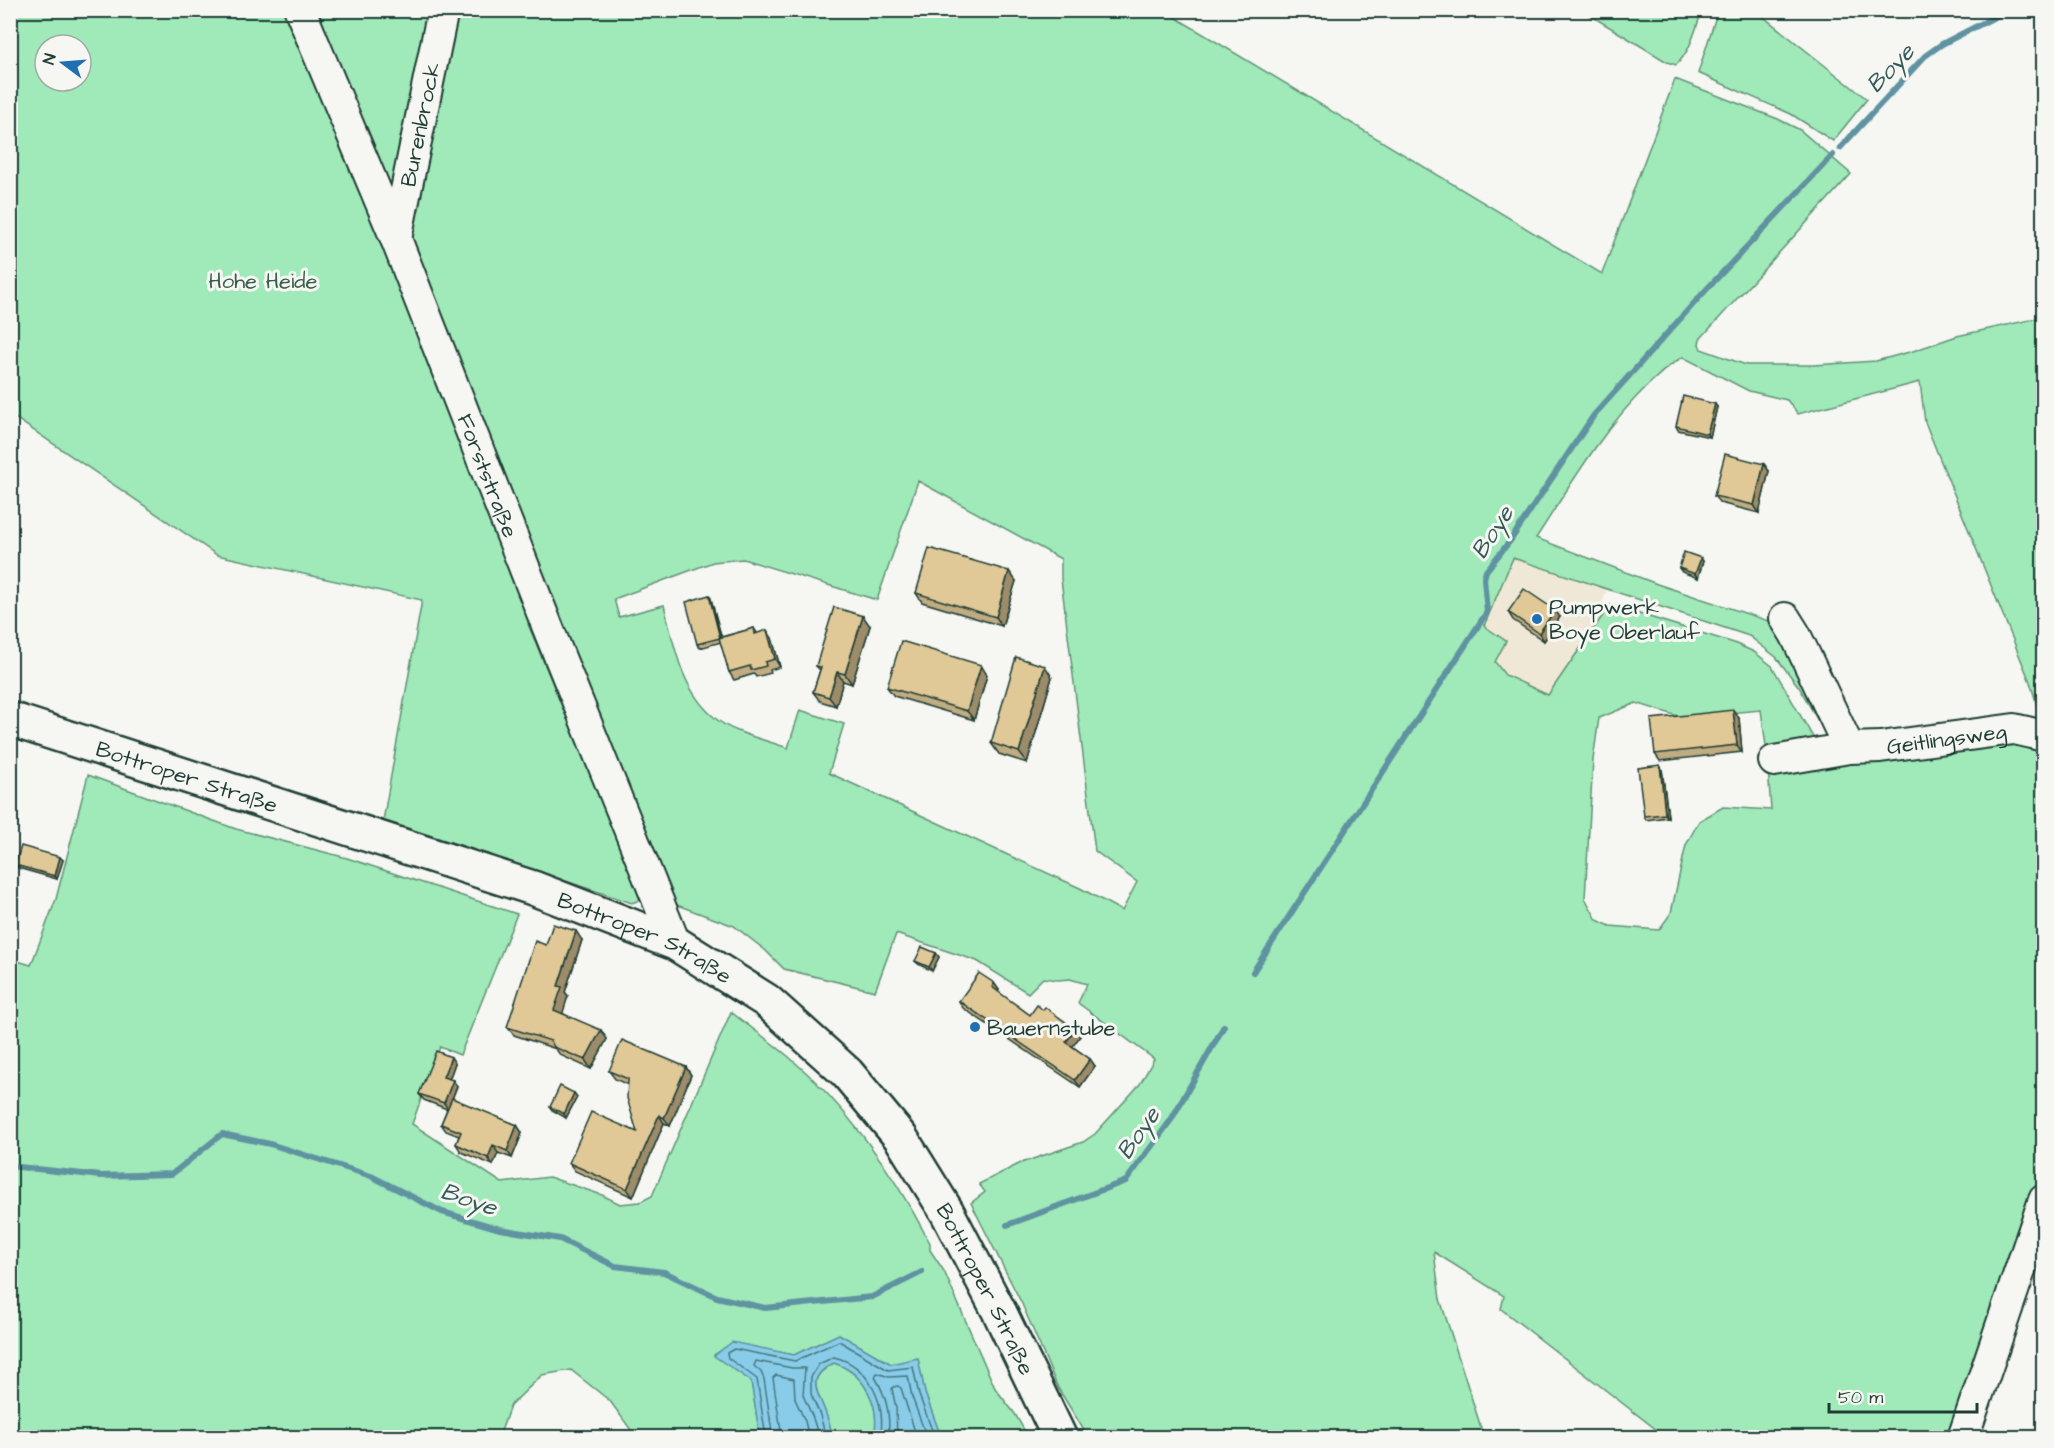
<svg xmlns="http://www.w3.org/2000/svg" width="2054" height="1448" font-family="'Architects Daughter',sans-serif">
<rect width="100%" height="100%" fill="#f6f6f2"/>
<filter id="ink" filterUnits="userSpaceOnUse"><feTurbulence type="fractalNoise" baseFrequency=".0167" numOctaves="2"/><feDisplacementMap in="SourceGraphic" scale="12" xChannelSelector="R" yChannelSelector="G"/><feConvolveMatrix kernelMatrix="1 2 1 2 8 2 1 2 1" color-interpolation-filters="sRGB"/></filter>
<g filter="url(#ink)">
<polygon fill="#efe8d7" points="1513,557 1608,588 1602,602 1610,605 1549,695 1505,675 1494,662 1484,626"/>
<g fill="#a0e9b8" stroke="#609376" stroke-width="1.5" fill-rule="evenodd">
<polygon points="1718,10 1756,11 1867,99 1833,141 1791,114 1698,73"/>
<path d="M 10,11 L 1165,11 L 1602,274 L 1675,79 L 1778,119 L 1800,130 L 1851,174 L 1700,339 L 1699,344 L 1701,349 L 1746,365 L 1814,365 L 1876,361 L 1913,351 L 1957,336 L 2043,317 L 2043,725 L 2030,682 L 1925,422 L 1920,382 L 1798,414 L 1787,400 L 1749,391 L 1683,357 C 1668,365 1659,375 1647,386 C 1602,430 1570,486 1536,538 L 1657,584 L 1781,625 L 1823,724 L 1818,721 L 1799,687 L 1776,657 L 1749,636 L 1513,558 L 1484,626 L 1506,641 L 1495,662 L 1505,675 L 1548,695 L 1610,605 L 1734,643 L 1754,652 L 1772,666 L 1818,746 L 1767,753 L 1761,710 L 1681,717 L 1636,703 L 1599,718 L 1593,760 L 1585,898 L 1597,920 L 1610,926 L 1659,930 L 1671,913 L 1686,845 L 1699,821 L 1723,807 L 1771,810 L 1768,768 L 2005,740 L 2043,747 L 2043,1172 L 2031,1215 L 1956,1437 L 1666,1437 L 1501,1309 L 1504,1296 L 1434,1252 L 1440,1299 L 1484,1437 L 1126,1438 L 1113,1431 L 1106,1437 L 1088,1437 L 1058,1388 L 1022,1304 L 971,1203 L 985,1192 L 979,1184 L 1021,1163 L 1083,1142 L 1095,1134 L 1140,1084 L 1154,1059 L 1078,1003 L 1087,984 L 1070,979 L 1058,980 L 1043,978 L 1028,993 L 977,961 L 896,934 L 875,991 L 784,969 L 765,950 L 734,926 L 674,904 L 558,618 L 528,624 L 642,899 L 632,903 L 383,821 L 422,600 L 217,555 L 11,415 ZM 45,45 L 81,45 L 81,81 L 45,81 ZM 918,481 L 1061,559 L 1061,579 L 1095,851 L 1137,882 L 1122,911 L 1080,888 L 829,773 L 844,724 L 800,710 L 788,748 C 766,740 732,733 715,718 C 681,690 674,645 664,605 L 619,617 L 614,599 L 713,562 L 743,559 L 877,600 Z"/>
<path d="M 1583,11 L 1702,11 C 1695,30 1691,51 1676,65 L 1667,62 Z"/>
<path d="M 88,775 L 236,829 L 347,858 L 517,914 L 460,1055 L 440,1047 L 412,1124 L 502,1183 L 549,1177 L 602,1195 L 620,1204 L 640,1202 L 652,1196 L 731,1012 C 750,1027 770,1041 789,1057 C 849,1108 894,1174 930,1243 L 930,1250 L 944,1271 L 995,1388 L 1015,1414 L 1028,1437 L 941,1437 L 925,1393 L 918,1359 L 891,1364 L 839,1334 L 794,1355 L 732,1343 L 714,1355 L 751,1381 L 760,1437 L 636,1437 L 610,1401 L 571,1370 L 542,1375 L 510,1406 L 499,1437 L 11,1438 L 11,959 L 31,965 L 56,899 Z"/>
<path d="M 834,1363 C 865,1373 881,1406 874,1437 L 833,1437 C 831,1430 829,1422 826,1414 C 818,1391 804,1379 834,1363 Z"/>
</g>
<path fill="#88cce9" stroke="#5e93a1" stroke-width="1.5" d="M 839,1334 L 891,1364 L 918,1358 L 925,1393 L 941,1437 L 874,1437 C 881,1406 865,1373 834,1363 C 804,1378 818,1391 826,1414 C 829,1422 831,1430 833,1437 L 760,1437 L 751,1381 L 714,1356 L 732,1342 L 794,1355 Z"/>
<g fill="none" stroke-linecap="round" stroke-linejoin="round">
<g stroke="#49767c" stroke-width="1.5">
<polyline points="766,1438 757,1379 728,1358 727,1353 734,1349 795,1361 839,1341 888,1370 913,1367 919,1395 935,1438"/>
<polyline points="773,1438 764,1379 761,1372 754,1366 756,1361 792,1368 805,1368 803,1395 813,1418 819,1438"/>
<polyline points="782,1438 773,1378 776,1375 794,1379 795,1399 805,1421 809,1438"/>
<path d="M 826,1438 L 820,1415 L 811,1394 L 811,1377 L 819,1364 L 834,1357 C 869,1365 887,1404 880,1438"/>
<path d="M 888,1438 C 891,1416 886,1395 875,1377 L 877,1373 L 889,1377 L 908,1376 L 912,1397 L 927,1438"/>
<polyline points="897,1438 896,1408 892,1389 893,1387 898,1386 901,1388 917,1438"/>
</g>
<g stroke="#5e93a1" stroke-width="6">
<polyline points="1840,148 1925,56 1942,44 2008,10"/>
<polyline points="1253,972 1487,612 1484,579 1486,571 1510,541 1594,415 1705,291 1833,155"/>
<polyline points="10,1166 101,1176 172,1174 222,1134 270,1144 371,1176 442,1212 500,1229 560,1239 615,1266 664,1272 717,1297 765,1308 872,1297 922,1272"/>
<polyline points="1007,1225 1126,1181 1171,1120 1224,1026"/>
</g>
<defs>
<g id="minor">
<path id="s1" d="M 300,10 L 396,239 L 548,628 L 675,943"/>
<path id="s2" d="M 396,239 L 443,10"/>
<path id="s3" d="M 1785,618 L 1795,634 L 1849,748 L 1880,747 L 2014,729 L 2044,736"/>
<polyline points="1774,761 1849,748"/>
<polyline points="1963,1438 2044,1200"/>
</g>
<g id="major">
<path id="s4" d="M 10,719 L 533,888 L 675,943 L 767,1001 L 847,1073 L 901,1138 L 947,1212 L 1000,1313 L 1060,1438"/>
</g>
</defs>
<use href="#minor" stroke="#1f3d34" stroke-width="34"/>
<use href="#major" stroke="#1f3d34" stroke-width="38"/>
<use href="#minor" stroke="#f6f6f2" stroke-width="30"/>
<use href="#major" stroke="#f6f6f2" stroke-width="33"/>
</g>
<g fill="#c1ac82" stroke="#1f3d34" stroke-width="1.5">
<polygon points="1717,407 1710,437 1678,430 1676,426"/>
<polygon points="1764,464 1769,471 1759,513 1720,503 1714,496"/>
<polygon points="1701,558 1703,561 1698,578 1682,572 1679,568"/>
<polygon points="1016,581 1002,626 922,602 916,593"/>
<polygon points="711,599 721,637 754,628 757,633 772,638 780,667 770,670 771,673 756,677 754,674 734,680 729,672 721,642 700,648 697,644"/>
<polygon points="1508,612 1560,617 1544,641 1513,620"/>
<polygon points="870,626 852,684 843,681 836,706 820,701 813,692 820,670 816,666"/>
<polygon points="987,675 974,720 894,696 887,687"/>
<polygon points="1052,677 1027,763 999,754 991,743"/>
<polygon points="1733,710 1739,718 1742,752 1660,761 1655,754"/>
<polygon points="1662,769 1668,817 1646,820 1644,816"/>
<polygon points="63,860 57,879 18,868 15,865"/>
<polygon points="582,940 565,992 568,996 562,1013 607,1039 591,1069 560,1055 556,1049 514,1035 507,1027 546,945"/>
<polygon points="936,953 939,957 932,971 918,964 915,961"/>
<polygon points="994,983 999,990 998,992 1030,1015 1043,1010 1075,1029 1080,1036 1072,1046 1090,1059 1095,1066 1080,1087 963,1008 959,1001"/>
<polygon points="455,1063 449,1079 457,1086 452,1099 517,1125 522,1133 512,1158 498,1153 493,1165 461,1152 456,1144 459,1136 446,1131 441,1124 447,1109 424,1100 419,1094"/>
<polygon points="686,1067 691,1075 670,1126 664,1123 633,1197 575,1171 569,1163 637,1132 628,1085 615,1079 609,1071"/>
<polygon points="574,1093 577,1097 566,1118 552,1110 550,1107"/>
</g>
<g fill="#9d8c6a" stroke="#1f3d34" stroke-width="1.5">
<polygon points="1715,404 1717,407 1710,437 1707,434"/>
<polygon points="1764,464 1769,471 1759,513 1754,505"/>
<polygon points="1701,558 1703,561 1698,578 1695,574"/>
<polygon points="1009,571 1016,581 1002,626 996,617"/>
<polygon points="709,595 711,599 723,642 720,638"/>
<polygon points="1555,610 1560,617 1544,641 1539,633"/>
<polygon points="863,616 870,626 852,684 845,674"/>
<polygon points="767,630 772,638 780,667 775,659"/>
<polygon points="981,665 987,675 974,720 967,711"/>
<polygon points="1045,666 1052,677 1027,763 1019,752"/>
<polygon points="837,672 843,681 836,706 829,697"/>
<polygon points="1733,710 1739,718 1742,752 1737,745"/>
<polygon points="1660,765 1662,769 1668,817 1665,814"/>
<polygon points="60,857 63,860 57,879 55,876"/>
<polygon points="576,931 582,940 565,992 568,996 561,1019 554,1010 558,986"/>
<polygon points="936,953 939,957 932,971 929,967"/>
<polygon points="994,983 999,990 996,994 992,987"/>
<polygon points="1075,1029 1080,1036 1071,1049 1066,1042"/>
<polygon points="601,1030 607,1039 591,1069 585,1060"/>
<polygon points="451,1057 455,1063 448,1083 443,1077"/>
<polygon points="1090,1059 1095,1066 1080,1087 1075,1080"/>
<polygon points="686,1067 691,1075 670,1126 664,1118"/>
<polygon points="453,1080 457,1086 448,1109 444,1103"/>
<polygon points="574,1093 577,1097 566,1118 564,1114"/>
<polygon points="659,1115 664,1123 633,1197 627,1189"/>
<polygon points="517,1125 522,1133 512,1158 507,1151"/>
<polygon points="493,1145 498,1153 493,1165 488,1158"/>
</g>
<g fill="#e0c897" stroke="#1f3d34" stroke-width="1.5">
<polygon points="1683,396 1715,404 1707,434 1676,426"/>
<polygon points="1725,454 1764,464 1754,505 1714,496"/>
<polygon points="929,548 1009,571 996,617 916,593"/>
<polygon points="1684,552 1701,558 1695,574 1679,568"/>
<polygon points="1524,589 1555,610 1539,633 1508,612"/>
<polygon points="709,595 720,638 697,644 686,602"/>
<polygon points="834,607 863,616 845,674 837,672 829,697 813,692 821,667 816,666"/>
<polygon points="754,628 755,634 767,630 775,659 765,662 766,666 751,670 750,666 729,672 719,638"/>
<polygon points="901,641 981,665 967,711 887,687"/>
<polygon points="1016,657 1045,666 1019,752 991,743"/>
<polygon points="1733,710 1737,745 1655,754 1651,719"/>
<polygon points="1660,765 1665,814 1644,816 1638,768"/>
<polygon points="21,846 60,857 55,876 15,865"/>
<polygon points="553,924 576,931 558,986 562,987 554,1010 601,1030 585,1060 554,1047 551,1041 507,1027 535,941 546,945"/>
<polygon points="922,947 936,953 929,967 915,961"/>
<polygon points="979,973 994,983 992,987 1030,1015 1037,1005 1043,1010 1045,1007 1075,1029 1066,1042 1090,1059 1075,1080 959,1001"/>
<polygon points="622,1040 686,1067 664,1118 659,1115 627,1189 569,1163 591,1112 637,1132 627,1098 628,1079 609,1071"/>
<polygon points="436,1051 451,1057 443,1077 453,1080 444,1103 419,1094"/>
<polygon points="560,1086 574,1093 564,1114 550,1107"/>
<polygon points="452,1098 517,1125 507,1151 493,1145 488,1158 456,1144 461,1132 441,1124"/>
</g>
</g>
<g fill="#1f6fb2" stroke="#f6f6f2" stroke-width="2">
<circle cx="1537" cy="619" r="6"/>
<circle cx="975" cy="1027" r="6"/>
</g>
<g text-anchor="middle" stroke-width="6" stroke-linejoin="round" paint-order="stroke">
<g font-size="22" fill="#1f3d34" stroke="#f6f6f2">
<text dy="8" stroke="none"><textPath href="#s2" startOffset="117">Burenbrock</textPath></text>
<text dy="8" stroke="none"><textPath href="#s1" startOffset="502">Forststraße</textPath></text>
<text dy="8" stroke="none"><textPath href="#s3" startOffset="243">Geitlingsweg</textPath></text>
<text dy="8" stroke="none"><textPath href="#s4" startOffset="186">Bottroper Straße</textPath></text>
<text dy="8" stroke="none"><textPath href="#s4" startOffset="672">Bottroper Straße</textPath></text>
<text dy="8" stroke="none"><textPath href="#s4" startOffset="1176">Bottroper Straße</textPath></text>
</g>
<g font-size="22" fill="#395f4e" stroke="#f6f6f2">
<text x="263" y="288">Hohe Heide</text>
</g>
<g font-size="22" fill="#1f3d34" stroke="#f6f6f2" text-anchor="start">
<text x="1549" y="614">Pumpwerk<tspan x="1549" dy="25">Boye Oberlauf</tspan></text>
<text x="987" y="1035">Bauernstube</text>
</g>
<g font-size="24" font-style="italic" fill="#345a58" stroke="#f6f6f2">
<text transform="translate(1890 68) rotate(-46)" y="8">Boye</text>
<text transform="translate(1492 532) rotate(-57)" y="8">Boye</text>
<text transform="translate(1138 1133) rotate(-55)" y="8">Boye</text>
<text transform="translate(469 1199) rotate(19)" y="8">Boye</text>
</g>
</g>
<rect width="2054" height="1448" fill="none" stroke="#f6f6f2" stroke-width="36"/>
<rect x="18" y="18" width="2018" height="1412" fill="none" stroke="#1f3d34" stroke-width="2" filter="url(#ink)"/>
<g transform="translate(63 63) rotate(286)"><circle r="28" fill="#f6f6f2" stroke="#a0aca6" stroke-width="1.5"/>
<path d="M0-4.5L10 22L0 15L-10 22Z" fill="#1f6fb2"/>
<text y="-9" font-size="16" font-weight="bold" text-anchor="middle" fill="#1f3d34">N</text>
</g>
<path d="M1829 1403v9h148v-9" fill="none" stroke="#1f3d34" stroke-width="3"/>
<text x="1838" y="1403" font-size="18" fill="#1f3d34" stroke="#f6f6f2" stroke-width="4.5" paint-order="stroke">50 m</text>
</svg>
